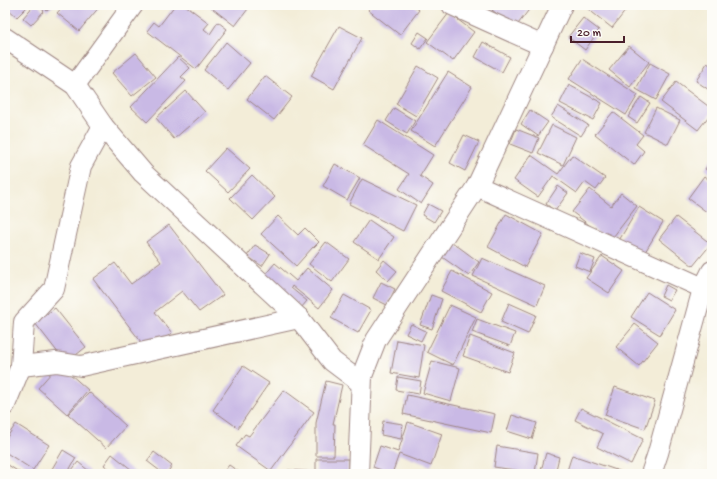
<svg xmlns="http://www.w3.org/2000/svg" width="717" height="479" font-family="'Gochi Hand',sans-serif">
<rect width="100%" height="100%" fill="#fdfcf7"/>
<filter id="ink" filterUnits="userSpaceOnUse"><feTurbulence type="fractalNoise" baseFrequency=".025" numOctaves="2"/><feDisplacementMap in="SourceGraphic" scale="8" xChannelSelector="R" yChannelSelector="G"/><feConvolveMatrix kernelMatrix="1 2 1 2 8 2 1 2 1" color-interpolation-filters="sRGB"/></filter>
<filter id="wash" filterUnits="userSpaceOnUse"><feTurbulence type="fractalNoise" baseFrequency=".012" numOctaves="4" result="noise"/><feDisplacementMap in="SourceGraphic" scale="16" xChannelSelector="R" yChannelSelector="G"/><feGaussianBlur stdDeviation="0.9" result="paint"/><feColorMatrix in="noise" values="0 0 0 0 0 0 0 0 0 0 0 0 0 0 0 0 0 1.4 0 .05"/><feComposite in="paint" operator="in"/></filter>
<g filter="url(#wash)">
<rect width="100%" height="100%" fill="#f3edd8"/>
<g id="blocks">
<g fill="#c9b9e5">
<polygon points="5,5 29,5 17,17 5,6"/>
<polygon points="34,5 38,5 44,11 31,25 23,18"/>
<polygon points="42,5 54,5 47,11"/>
<polygon points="64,5 101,5 79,31 57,13"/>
<polygon points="175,5 185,5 209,23 204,29 210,34 218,22 227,29 196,69 147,31 154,22 159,26"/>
<polygon points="208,5 251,5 235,26"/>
<polygon points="372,5 413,5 419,10 400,35 368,10"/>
<polygon points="496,5 529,5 531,7 515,28 492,10"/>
<polygon points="583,5 630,5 612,28"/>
<polygon points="449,13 474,32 453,61 427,42"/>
<polygon points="583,18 599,30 585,50 568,37"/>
<polygon points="339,26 362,38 334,89 311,76"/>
<polygon points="419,32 428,38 420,49 412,43"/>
<polygon points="226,42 250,63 228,90 204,70"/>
<polygon points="483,42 510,57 502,72 475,57"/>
<polygon points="629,46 649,62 630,87 609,70"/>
<polygon points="136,53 156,77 132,96 112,73"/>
<polygon points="178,57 190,68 181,77 186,81 147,122 131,107"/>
<polygon points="582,59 638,95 626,115 569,79"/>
<polygon points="650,63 670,74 656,100 636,89"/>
<polygon points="707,63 712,66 712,92 696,81"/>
<polygon points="418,66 438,78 416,116 396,104"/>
<polygon points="448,72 472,87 435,146 411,131"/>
<polygon points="265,76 292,97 274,120 247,99"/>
<polygon points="676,82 712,109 712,112 698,130 661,102"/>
<polygon points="569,85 602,103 593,120 560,103"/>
<polygon points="186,91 205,112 174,139 156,118"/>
<polygon points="641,97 650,103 637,123 628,117"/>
<polygon points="558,106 588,125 581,136 551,117"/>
<polygon points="394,108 415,121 407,134 386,121"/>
<polygon points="656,108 680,120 668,144 644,132"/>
<polygon points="530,110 548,122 538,136 521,124"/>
<polygon points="613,112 643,135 636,144 644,151 634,165 595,134"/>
<polygon points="378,120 433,155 420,176 433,185 421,204 399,189 409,174 363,145"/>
<polygon points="552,125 576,137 563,165 538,153"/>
<polygon points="516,129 539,138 533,153 510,144"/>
<polygon points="464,135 479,142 465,171 450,163"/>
<polygon points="226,148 250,169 228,192 205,171"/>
<polygon points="531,155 558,174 572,155 605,178 596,190 585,182 577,193 553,176 538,197 514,180"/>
<polygon points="712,159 712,175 705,169"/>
<polygon points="335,164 360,178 347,200 323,186"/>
<polygon points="252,175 275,197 253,220 230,198"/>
<polygon points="704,176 712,182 712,216 688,198"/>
<polygon points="362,179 416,205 403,231 349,204"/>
<polygon points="558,186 568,193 555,211 546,204"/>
<polygon points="590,189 611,206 621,193 637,206 610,241 572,212"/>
<polygon points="428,204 441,211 434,222 422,215"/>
<polygon points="639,207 663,222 642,257 618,242"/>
<polygon points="506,214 543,234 525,267 488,247"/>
<polygon points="278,216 298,235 305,228 319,242 313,248 313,247 296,266 261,234"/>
<polygon points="676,217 711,244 693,266 659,239"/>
<polygon points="369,220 394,237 379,259 354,242"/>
<polygon points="169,225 223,295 199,312 182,291 155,312 172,333 148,351 93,279 115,263 131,284 161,262 146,242"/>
<polygon points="326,242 349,259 332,282 309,264"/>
<polygon points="452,242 479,262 469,276 442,257"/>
<polygon points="255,245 270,254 262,266 247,256"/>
<polygon points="580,253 595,259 590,272 575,266"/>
<polygon points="602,256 624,271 609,293 586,278"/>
<polygon points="482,258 545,286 537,305 473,276"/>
<polygon points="384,260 397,271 388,281 376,270"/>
<polygon points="275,263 296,281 307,268 333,290 319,308 292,286 291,288 307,301 301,308 264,276"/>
<polygon points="452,271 492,292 481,312 441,291"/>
<polygon points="381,282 395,289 387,305 373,298"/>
<polygon points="666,285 675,290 669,300 661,296"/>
<polygon points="647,292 675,310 660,335 631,317"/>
<polygon points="344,295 371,310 358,333 331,318"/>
<polygon points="431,295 442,299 432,329 420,325"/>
<polygon points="509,303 536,315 528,334 501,322"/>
<polygon points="450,305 476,317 453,365 427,352"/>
<polygon points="55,308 86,347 66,363 35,323"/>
<polygon points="477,319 515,333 510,346 472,332"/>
<polygon points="411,324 426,331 421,341 406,334"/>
<polygon points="635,324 658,342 639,366 616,347"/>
<polygon points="470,336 515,353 508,372 463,356"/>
<polygon points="397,340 424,345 419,378 391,373"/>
<polygon points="432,361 460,368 451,401 423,393"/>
<polygon points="59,364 88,390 67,414 38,388"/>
<polygon points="243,366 269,383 238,428 213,410"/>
<polygon points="398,377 421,381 419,394 396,390"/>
<polygon points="326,381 342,385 333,424 335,424 334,456 316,456 316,423"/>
<polygon points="615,387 655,401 645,429 605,415"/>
<polygon points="284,390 314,412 271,471 236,446 245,434 249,436"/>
<polygon points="89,392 126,426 106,448 68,414"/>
<polygon points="407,395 495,414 491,433 403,414"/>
<polygon points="581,408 643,439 631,464 597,447 603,434 575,420"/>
<polygon points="512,415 537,423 532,439 507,431"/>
<polygon points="383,421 403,424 401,439 381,435"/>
<polygon points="408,422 442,434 431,466 399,454 393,471 401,474 379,474 381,470 373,467 380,446 398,452"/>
<polygon points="16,424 49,445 33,470 5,452 5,440"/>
<polygon points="497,446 538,453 535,473 494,467"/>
<polygon points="63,450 76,458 67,474 49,474"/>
<polygon points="154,452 172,466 166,474 164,474 147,461"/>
<polygon points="546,453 559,457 555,474 540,474"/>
<polygon points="112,454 137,474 116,474 104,465"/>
<polygon points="572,455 628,474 566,474"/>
<polygon points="316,459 348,459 348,474 288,474 288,470 316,472"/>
<polygon points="78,462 89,471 87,474 69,474"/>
<polygon points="5,463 22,474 5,474"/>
<polygon points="229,465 242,474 222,474"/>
</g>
</g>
</g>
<g filter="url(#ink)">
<use href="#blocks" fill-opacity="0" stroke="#9e8682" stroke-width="1"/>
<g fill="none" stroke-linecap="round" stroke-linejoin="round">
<defs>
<g id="street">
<polyline points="452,5 543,46"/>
<polyline points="5,38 75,85 103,126 143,173 299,318 332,361 361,383"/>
<polyline points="75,85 133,5"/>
<polyline points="477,186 712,292"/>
<polyline points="21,366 56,362 81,366 299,318"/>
<polyline points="5,405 21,366 24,322 54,289 81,166 103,126"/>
<polyline points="358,474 362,376 376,340 477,186 562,5"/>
<polyline points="651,474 658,453 703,289 712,271"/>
</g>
</defs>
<use href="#street" stroke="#9e8682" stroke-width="22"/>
<use href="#street" stroke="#fff" stroke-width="20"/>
</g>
</g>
<rect width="717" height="479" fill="none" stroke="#fdfcf7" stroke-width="20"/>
<path d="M571 36v6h53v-6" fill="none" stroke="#4a1f2b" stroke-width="2"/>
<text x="577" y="36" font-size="12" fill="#4a1f2b" stroke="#fdfcf7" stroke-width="3" paint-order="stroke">20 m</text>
</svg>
